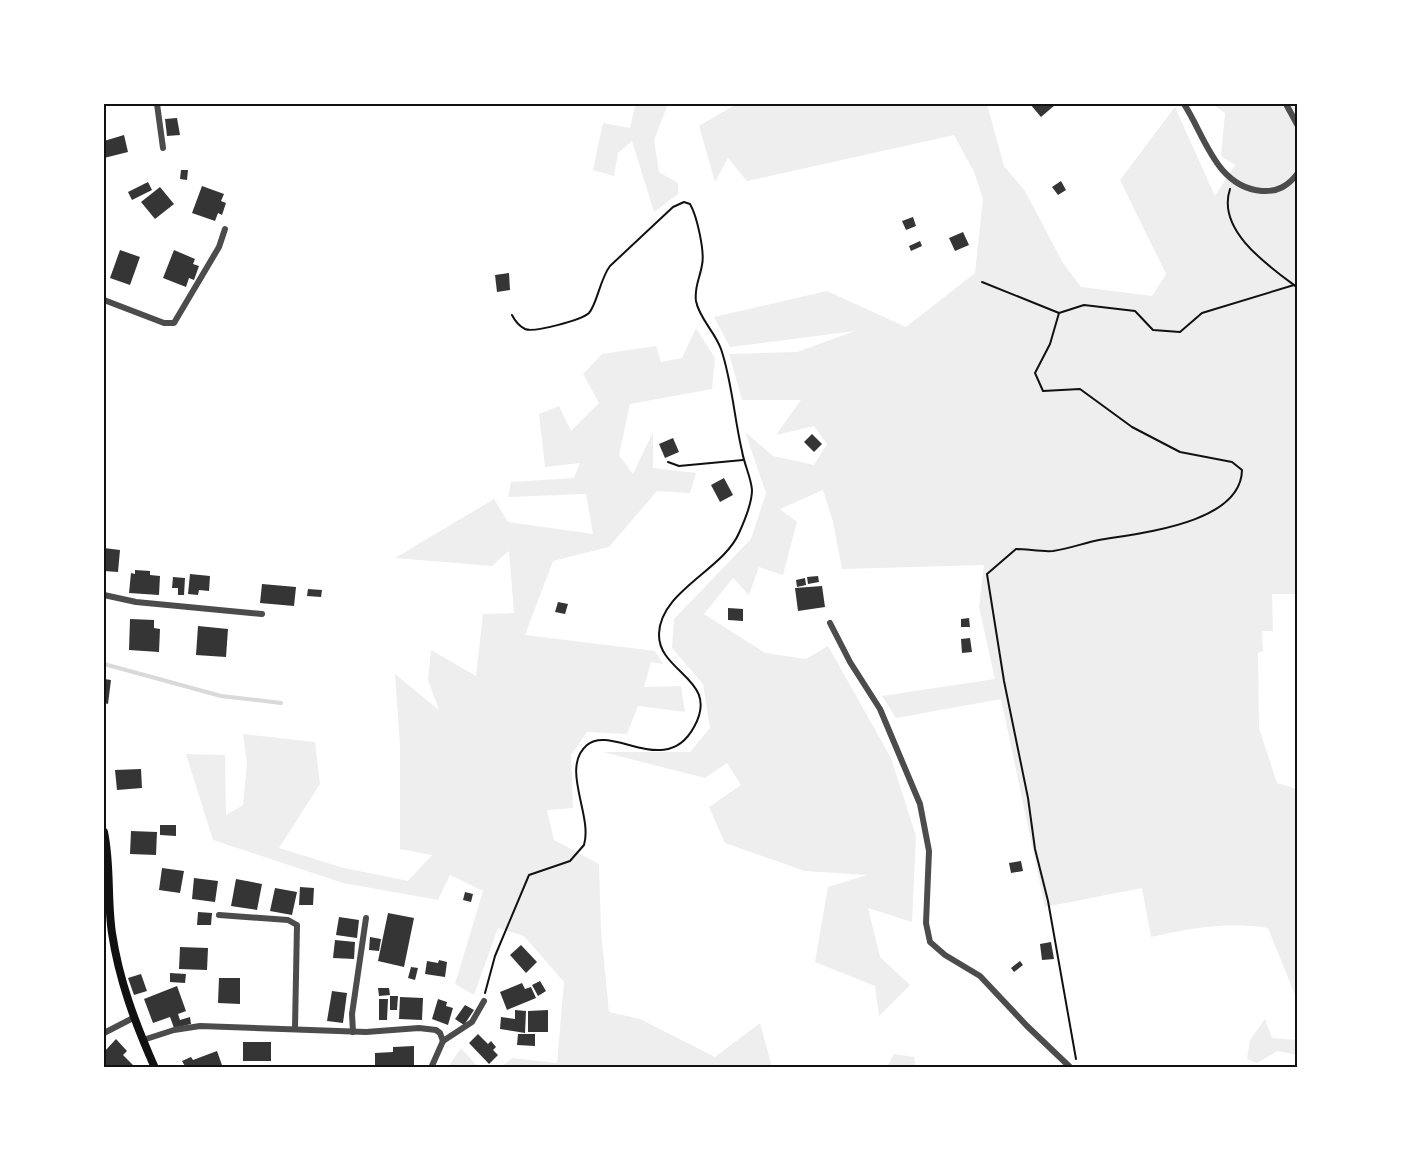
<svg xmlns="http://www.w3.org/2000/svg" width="1401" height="1171" font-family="'Zilla Slab',serif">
<rect width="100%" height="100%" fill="#fff"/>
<g fill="#eee">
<polygon points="640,104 668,104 654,140 659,172 678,183 678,194 654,212 632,141 618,153 614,176 593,170 603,123 630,128 635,106"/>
<path d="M 744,104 L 987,104 L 1004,166 L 1025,191 L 1063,263 L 1081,287 L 1152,296 L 1166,274 L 1120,180 L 1175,107 L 1215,196 L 1235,165 L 1221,156 L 1225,113 L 1212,104 L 1297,104 L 1297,594 L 1272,594 L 1273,631 L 1262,631 L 1263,651 L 1258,653 L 1259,728 L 1277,783 L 1297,789 L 1297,1000 L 1268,928 C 1229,921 1190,928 1151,937 L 1142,888 L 1045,907 L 1001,699 L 896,718 L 882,696 L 995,679 L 979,607 L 984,565 L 842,569 L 833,522 L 823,490 L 780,509 L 797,522 L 783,575 L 759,567 L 749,595 L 733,578 L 704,614 L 765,653 L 806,659 L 828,646 L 891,758 L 916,836 L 912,922 L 868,908 L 880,957 L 910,985 L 879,1016 L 875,986 L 815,962 L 828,887 L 867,875 L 805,871 L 725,843 L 709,807 L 741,785 L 727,763 L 705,778 L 603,752 L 690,752 L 710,728 L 703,684 L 672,648 L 674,619 L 751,539 L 766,493 L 745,432 L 773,456 L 814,465 L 827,444 L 814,426 L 776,435 L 801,400 L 742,400 L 729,354 L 797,352 L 855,331 L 730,347 L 714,317 L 827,291 L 906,327 L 975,273 L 983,199 L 974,172 L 954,135 L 747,181 L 728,158 L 715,182 L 699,126 L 735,105 Z"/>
<polygon points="696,328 715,358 712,389 630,404 619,455 633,474 653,432 653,468 696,473 690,493 657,491 609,547 553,561 525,635 655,651 663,664 651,662 644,687 681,686 685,712 638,706 627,734 587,732 571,755 573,808 547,810 554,840 599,864 601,931 609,1012 640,1019 715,1057 760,1023 772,1067 501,1067 512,1058 557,1063 564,982 524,936 498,928 474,995 455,984 483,891 450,875 438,900 343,883 213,840 186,754 225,755 226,815 243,805 247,764 243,734 315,742 320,784 279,848 344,868 408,881 432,855 400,849 400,746 395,674 439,710 428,680 431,650 476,676 483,614 514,613 509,551 492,566 395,558 494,499 508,522 593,534 586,494 508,497 511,482 574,478 580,463 545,467 539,414 559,406 571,431 599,403 583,374 602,354 656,346 661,362 682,358"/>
<polygon points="1265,1019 1272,1038 1297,1040 1297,1055 1277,1051 1257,1063 1247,1059 1250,1040"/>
<polygon points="461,1048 478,1067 448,1067"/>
<polygon points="894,1054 914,1057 915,1067 887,1067"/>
</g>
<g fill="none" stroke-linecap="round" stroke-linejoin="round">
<polyline stroke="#d9d9d9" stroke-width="4" points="104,664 221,696 281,703"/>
</g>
<g fill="#353535">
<polygon points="1030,104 1054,104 1055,105 1041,117"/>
<polygon points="177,118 180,135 167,136 165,119"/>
<polygon points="124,135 128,152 104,158 104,141"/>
<polygon points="181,170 188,170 187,180 180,179"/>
<polygon points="1061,181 1066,190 1058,195 1052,187"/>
<polygon points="148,182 152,190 132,200 128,192"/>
<polygon points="202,186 224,194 221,201 226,203 222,215 218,213 215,221 192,213"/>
<polygon points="160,187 174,204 155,219 141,202"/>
<polygon points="913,217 916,226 906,230 902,221"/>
<polygon points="963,232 969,245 955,251 949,238"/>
<polygon points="920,241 922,246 911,251 909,246"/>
<polygon points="120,250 140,257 130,285 110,278"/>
<polygon points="174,250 195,259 193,264 199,266 194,280 189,278 186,287 163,278"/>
<polygon points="509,273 510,290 497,292 495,275"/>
<polygon points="812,434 822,444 814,452 804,442"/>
<polygon points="673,438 679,452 665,458 659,444"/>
<polygon points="724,478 733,495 720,502 711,485"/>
<polygon points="104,548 120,550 118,572 104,571"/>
<polygon points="135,570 150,571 150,575 160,576 159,595 129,593 131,573 135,574"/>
<polygon points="190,574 210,576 209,591 199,590 198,595 188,594"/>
<polygon points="818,576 819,582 808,584 807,577"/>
<polygon points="173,577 185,578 184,595 178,595 178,588 172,588"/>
<polygon points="805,578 806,585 797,587 796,580"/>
<polygon points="262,584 296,587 294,606 260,603"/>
<polygon points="822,586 825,607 798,611 795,588"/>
<polygon points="308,589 322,590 321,597 307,596"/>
<polygon points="558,602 568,604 565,614 555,612"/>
<polygon points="728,608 743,609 743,621 728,620"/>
<polygon points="969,618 970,627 961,627 961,619"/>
<polygon points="130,619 154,620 154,628 160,629 159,652 129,650"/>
<polygon points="198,626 228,629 226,657 196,655"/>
<polygon points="970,638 972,652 962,653 961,639"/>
<polygon points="104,679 111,680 108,704 104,703"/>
<polygon points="141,769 142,788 117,790 115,770"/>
<polygon points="160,825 176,825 176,836 160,835"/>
<polygon points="131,831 157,832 156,855 130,854"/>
<polygon points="1021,861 1023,871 1011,873 1009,863"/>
<polygon points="162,868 184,871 180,893 159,890"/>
<polygon points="194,878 218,881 215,902 192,899"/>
<polygon points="236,879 262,884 257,910 231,906"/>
<polygon points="300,887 314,888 313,905 299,905"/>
<polygon points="275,888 297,892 292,915 270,911"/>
<polygon points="465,892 473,894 471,902 463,900"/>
<polygon points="198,912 212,913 211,925 197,925"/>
<polygon points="388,913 414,918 404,967 378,961"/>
<polygon points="339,917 359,920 357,938 336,935"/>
<polygon points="370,937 381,939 379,951 369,950"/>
<polygon points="335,940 355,942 354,959 333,958"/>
<polygon points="1051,942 1054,959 1042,960 1040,944"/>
<polygon points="521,945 537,962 526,973 510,955"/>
<polygon points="180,947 208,948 207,970 179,969"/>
<polygon points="439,960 447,962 445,977 425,974 427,961 438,963"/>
<polygon points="1020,961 1023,965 1014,972 1011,968"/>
<polygon points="411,967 418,968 415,980 408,978"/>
<polygon points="170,973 186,974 185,983 170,982"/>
<polygon points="141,974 147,991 134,995 128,978"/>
<polygon points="219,978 240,978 240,1004 218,1003"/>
<polygon points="540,981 546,991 538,996 532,985"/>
<polygon points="522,983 525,989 531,987 536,998 507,1010 500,992"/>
<polygon points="177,986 186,1011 178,1014 180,1020 190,1017 191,1024 174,1028 170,1017 153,1023 144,999"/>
<polygon points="378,988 389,988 390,995 379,996"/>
<polygon points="332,991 347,993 343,1023 327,1021"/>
<polygon points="390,996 398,996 397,1010 390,1010"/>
<polygon points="400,997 423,998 422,1020 399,1019"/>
<polygon points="379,999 388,999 387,1020 379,1020"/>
<polygon points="438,999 447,1002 446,1006 453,1008 448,1025 432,1019"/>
<polygon points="465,1005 474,1010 464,1025 455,1019"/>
<polygon points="515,1010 526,1011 525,1033 500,1029 501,1017 515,1019"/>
<polygon points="548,1010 548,1032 528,1032 528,1011"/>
<polygon points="478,1034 488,1044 491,1041 496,1047 493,1050 498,1055 489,1064 469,1043"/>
<polygon points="518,1034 535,1034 535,1046 517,1045"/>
<polygon points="116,1039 127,1051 123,1055 133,1065 130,1068 104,1068 104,1052"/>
<rect x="243" y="1042" width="28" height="19"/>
<polygon points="414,1046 414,1068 375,1068 375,1053 393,1052 393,1047"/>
<polygon points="217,1051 223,1068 186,1068 182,1061 191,1057 193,1060"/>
</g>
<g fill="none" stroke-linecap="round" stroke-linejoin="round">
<g stroke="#111" stroke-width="2">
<path d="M 1230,189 C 1216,231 1270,267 1298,288"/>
<polyline points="982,282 1059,313 1084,305 1135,311 1153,330 1180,332 1202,313 1294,285"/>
<path d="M 1059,313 L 1050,344 L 1035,373 L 1043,391 L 1080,389 L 1132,427 L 1180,452 L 1232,462 L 1242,470 C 1241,524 1139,533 1099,540 C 1084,543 1068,549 1053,551 C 1041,552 1028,549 1016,549 L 987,574 L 1004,681 L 1028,798 L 1035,849 L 1048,901 L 1076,1059"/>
<polyline points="668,462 679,466 743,460"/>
<path d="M 485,993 L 495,956 L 529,875 L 570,861 L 584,845 C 593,815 560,768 587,745 C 612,724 666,779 694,727 C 721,679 658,673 659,634 C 660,591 723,570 739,533 C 744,522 752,502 752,490 C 751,477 744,464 742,451 C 734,417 732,381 721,349 C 715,332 699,318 696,301 C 694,287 700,278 702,265 C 705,252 697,216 690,204 L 684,202 L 673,207 L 610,266 C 600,279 597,304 589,313 C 581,320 534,333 525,329 C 519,326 515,321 512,315"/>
</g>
<g stroke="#4c4c4c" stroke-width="6">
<polyline points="157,104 163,148"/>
<path d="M 1184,104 C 1205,136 1216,187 1262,191 C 1278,192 1288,186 1298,173"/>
<polyline points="1286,104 1298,126"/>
<polyline points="104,300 164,323 174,323 219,247 225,229"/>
<polyline points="104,595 136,602 262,614"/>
<polyline points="830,623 850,662 880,709 920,804 929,851 926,923 930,942 945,955 980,976 1027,1026 1071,1068"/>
<polyline points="219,915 288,920 297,925 295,1028"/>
<polyline points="353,1032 352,1014 366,918"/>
<polyline points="104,1033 133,1018"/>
<polyline points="143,1040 174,1030 200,1026 366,1032 419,1028 436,1030 440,1033 443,1041"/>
<polyline points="443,1041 472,1022 484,1001"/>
<polyline points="431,1068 443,1041"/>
</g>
<path stroke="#111" stroke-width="8" d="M 104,832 C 111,865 107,900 112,933 C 119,980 135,1023 155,1068"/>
</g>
<rect width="1401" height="1171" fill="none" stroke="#ffffff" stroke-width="210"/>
<rect x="105" y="105" width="1191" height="961" fill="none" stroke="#111" stroke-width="2"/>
</svg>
